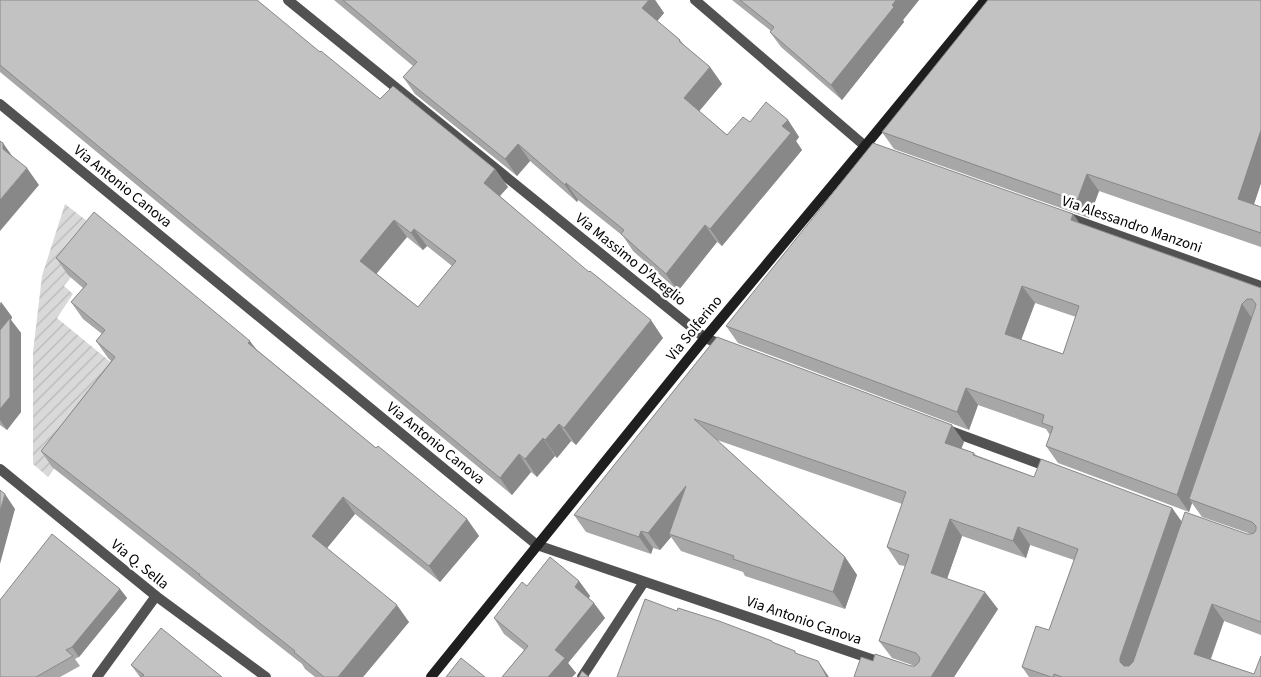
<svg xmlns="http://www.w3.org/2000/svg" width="1261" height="677" font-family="'Source Sans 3',sans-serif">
<defs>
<pattern id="garden-furrows" width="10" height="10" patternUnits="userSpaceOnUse" patternTransform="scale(1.25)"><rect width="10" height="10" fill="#d9d9d9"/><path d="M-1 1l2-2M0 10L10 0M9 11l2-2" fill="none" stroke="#b8b8b8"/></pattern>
</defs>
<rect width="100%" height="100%" fill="#fff"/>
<polygon fill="url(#garden-furrows)" points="65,204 105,235 64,286 73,294 57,318 113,364 103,403 48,477 33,464 33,352 42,276"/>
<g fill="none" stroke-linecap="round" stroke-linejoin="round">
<g stroke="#525252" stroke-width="10">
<polyline points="288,0 705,338 726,346"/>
<polyline points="695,0 865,146 872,148"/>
<polyline points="0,104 537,545 886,664"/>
<polyline points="1067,217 1261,286"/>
<polyline points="945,429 1051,468"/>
<polyline points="0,469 156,596 266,677"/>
<polyline points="97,677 156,596"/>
<polyline points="582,677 644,582"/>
</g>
<polyline stroke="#1f1f1f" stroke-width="10" points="431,677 705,338 865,146 985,0"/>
</g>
<g fill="#a7a7a7" fill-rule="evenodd">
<path d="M 0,0 L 320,52 L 380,99 L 495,169 L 508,187 L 500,196 L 663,338 L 576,445 L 571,441 L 557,458 L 555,456 L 537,477 L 531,472 L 512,495 L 0,72 ZM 407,237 L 423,250 L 427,246 L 452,266 L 418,307 L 376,273 Z"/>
<polygon points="334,0 655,0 664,13 657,21 680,40 685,46 710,67 722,84 699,111 727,135 750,122 788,120 799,137 796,141 802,150 722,246 717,242 678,291 633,251 623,236 578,200 577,202 530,161 517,176 415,94 403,77 413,66"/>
<polygon points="732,0 919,0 903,20 904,22 842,100 781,47 770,32 771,31"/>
<polygon points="1261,0 1261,183 1254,204 1261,207 1261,247 1099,191 1089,218 894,149 882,132"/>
<path d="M 1073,214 L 1079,223 L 1261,288 L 1261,635 L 1224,621 L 1211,659 L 1261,677 L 1029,677 L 1022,667 L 1049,630 L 1074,560 L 1030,545 L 1026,558 L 962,536 L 947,579 L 998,609 L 954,677 L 854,677 L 873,661 L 915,666 L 892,658 L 879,641 L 905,566 L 899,565 L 887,547 L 902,504 L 717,440 L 845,557 L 857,575 L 845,609 L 745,576 L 743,572 L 681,551 L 671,537 L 660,550 L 653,548 L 651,554 L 586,532 L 574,515 L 717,337 L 964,442 L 961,448 L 974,453 L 976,455 L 1034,477 L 1172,508 L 1182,522 L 1247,534 L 1251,534 L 1202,517 L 1192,503 L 1189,512 L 1058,463 L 1046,446 L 1050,435 L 1046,429 L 978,405 L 969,430 L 738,343 L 726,326 ZM 1035,303 L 1076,317 L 1063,354 L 1021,340 Z"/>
<polygon points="56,258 256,349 376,448 467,519 479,536 440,582 355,514 327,548 409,622 363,677 315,677 305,669 302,664 52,467 41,451 111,361 108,358 96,341 102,334 83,319 71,302 83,288 68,275"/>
<polygon points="1,302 12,317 11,320 21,333 21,412 7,430 0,425 0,303"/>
<polygon points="579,581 590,596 589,598 605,618 568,663 576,673 572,677 502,677 524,650 504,634 494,618 527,586"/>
<polygon points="120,589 127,598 79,657 75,659 80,666 60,677 0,677"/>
<polygon points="131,665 222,677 140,677"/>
</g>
<g fill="#888">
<polygon points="649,0 655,0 664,13 654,25 642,8"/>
<polygon points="896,0 919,0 903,20 904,22 842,100 831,85"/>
<polygon points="710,67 722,84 696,115 684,98"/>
<polygon points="788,120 799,137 796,141 802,150 722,246 710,229 782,126"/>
<polygon points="1261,130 1261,183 1250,216 1238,199"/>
<polygon points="3,143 15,160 3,149"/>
<polygon points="518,144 530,161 517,176 505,159"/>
<polygon points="27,168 39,185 0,231 0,200"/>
<polygon points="495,169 508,187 496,200 484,183"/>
<polygon points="1087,174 1099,191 1089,218 1077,201"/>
<polygon points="566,183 578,200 577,202 565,185"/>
<polygon points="1073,214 1085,231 1071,220"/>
<polygon points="394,220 407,237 373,278 360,261"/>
<polygon points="705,225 717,242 678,291 666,274"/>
<polygon points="414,229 427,246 423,250 411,233"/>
<polygon points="1022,286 1035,303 1017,351 1005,334"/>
<polygon points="1,302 12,317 11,320 21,333 21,412 7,430 0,420 0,306"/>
<polygon points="1242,304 1254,321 1189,499 1192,503 1189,512 1177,495"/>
<polygon points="651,320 663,338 576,445 564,428"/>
<polygon points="250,341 262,357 248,343"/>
<polygon points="966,388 978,405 969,430 957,412"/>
<polygon points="559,424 571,441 557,458 545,440"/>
<polygon points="952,425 964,442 957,460 945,443"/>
<polygon points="543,438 555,456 537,477 525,459"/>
<polygon points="519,454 531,472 512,495 500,478"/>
<polygon points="686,486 669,534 671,537 660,550 648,533"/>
<polygon points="5,494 15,509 0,564 0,511"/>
<polygon points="343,497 355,514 323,553 312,536"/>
<polygon points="1172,508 1184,525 1132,677 1120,662 1120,658"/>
<polygon points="467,519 479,536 440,582 429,566"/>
<polygon points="950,519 962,536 943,590 931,573"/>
<polygon points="1018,527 1030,545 1026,558 1013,541"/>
<polygon points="641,531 653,548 651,554 639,537"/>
<polygon points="845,557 857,575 845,609 833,592"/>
<polygon points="579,581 590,596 585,602 575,587"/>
<polygon points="120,589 127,598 79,657 72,647"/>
<polygon points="985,592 998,609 954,677 931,677"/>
<polygon points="594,603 605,618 568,663 576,673 572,677 548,677 555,650"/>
<polygon points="1212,604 1224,621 1206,671 1194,654"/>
<polygon points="397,605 409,622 363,677 338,677"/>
<polygon points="818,661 829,677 827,677"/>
</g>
<g fill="#c2c2c2" stroke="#888" fill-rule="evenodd">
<path d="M 0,0 L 257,0 L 320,52 L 321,51 L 380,99 L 393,86 L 495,169 L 484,183 L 589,272 L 590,271 L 651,320 L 564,428 L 559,424 L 545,440 L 543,438 L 525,459 L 519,454 L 500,478 L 0,65 ZM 394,220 L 411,233 L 414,229 L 456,261 L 418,307 L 360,261 Z"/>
<polygon points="343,0 649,0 642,8 680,40 679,41 710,67 684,98 727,135 743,117 750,122 766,102 788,120 782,126 791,133 710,229 705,225 666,274 621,234 624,230 566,183 565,185 518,144 505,159 403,77 417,62"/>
<polygon points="740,0 896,0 892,5 894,7 831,85 770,32 774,27"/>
<polygon points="988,0 1261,0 1261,130 1238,199 1261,207 1261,233 1087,174 1077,201 882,132"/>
<polygon points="0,141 3,143 3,149 27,168 0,200"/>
<path d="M 873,143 L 1073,214 L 1071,220 L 1261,288 L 1261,622 L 1212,604 L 1194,654 L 1254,674 L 1261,656 L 1261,677 L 1062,677 L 1054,674 L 1053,677 L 1051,677 L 1022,667 L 1036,626 L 1049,630 L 1078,549 L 1018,527 L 1013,541 L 950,519 L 931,573 L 985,592 L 931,677 L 854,677 L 861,657 L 873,661 L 875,654 L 911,666 L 915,666 L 919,662 L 920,658 L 916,653 L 879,641 L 909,555 L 887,547 L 906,492 L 694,419 L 845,557 L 833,592 L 733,559 L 734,556 L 669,534 L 686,486 L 648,533 L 641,531 L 639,537 L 574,515 L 717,337 L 952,425 L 945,443 L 974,453 L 973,455 L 1034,477 L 1041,459 L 1172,508 L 1120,658 L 1120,662 L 1124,666 L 1129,666 L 1133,662 L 1185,512 L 1247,534 L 1251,534 L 1254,533 L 1256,530 L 1256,526 L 1252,522 L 1189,499 L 1255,308 L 1256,304 L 1252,299 L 1247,299 L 1242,304 L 1177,495 L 1046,446 L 1053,427 L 1042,423 L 1044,415 L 966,388 L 957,412 L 726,326 ZM 1022,286 L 1079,306 L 1063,354 L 1005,334 Z"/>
<polygon points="94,212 250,341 248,343 376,448 378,446 467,519 429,566 343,497 312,536 397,605 338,677 324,677 294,652 295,651 199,575 200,574 199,574 41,451 115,357 96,341 105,330 71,302 87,284 56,258"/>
<polygon points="10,318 10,397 0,409 0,330"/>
<polygon points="0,490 5,494 0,511"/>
<polygon points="52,534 120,589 72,647 66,650 73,656 36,677 0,677 0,600"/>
<polygon points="550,557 579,581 575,587 594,603 555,650 565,658 548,677 502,677 528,646 494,618 522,582 527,586"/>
<polygon points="645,599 677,611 678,608 719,621 772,641 772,642 795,651 795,653 818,661 827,677 617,677"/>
<polygon points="161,628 222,677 140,677 144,675 131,665"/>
<polygon points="461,658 485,677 446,677"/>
<polygon points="582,671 589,677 579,677"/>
</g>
<g text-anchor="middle" stroke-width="5" stroke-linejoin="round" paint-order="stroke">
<g font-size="15" fill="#000" stroke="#fff">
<text transform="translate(123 186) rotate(39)" y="5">Via Antonio Canova</text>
<text transform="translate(1132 224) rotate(19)" y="5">Via Alessandro Manzoni</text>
<text transform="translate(631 259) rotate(39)" y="5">Via Massimo D'Azeglio</text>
<text transform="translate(694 328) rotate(-51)" y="5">Via Solferino</text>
<text transform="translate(436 443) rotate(39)" y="5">Via Antonio Canova</text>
<text transform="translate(140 564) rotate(39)" y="5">Via Q. Sella</text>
<text transform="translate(804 620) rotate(19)" y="5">Via Antonio Canova</text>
</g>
</g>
</svg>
